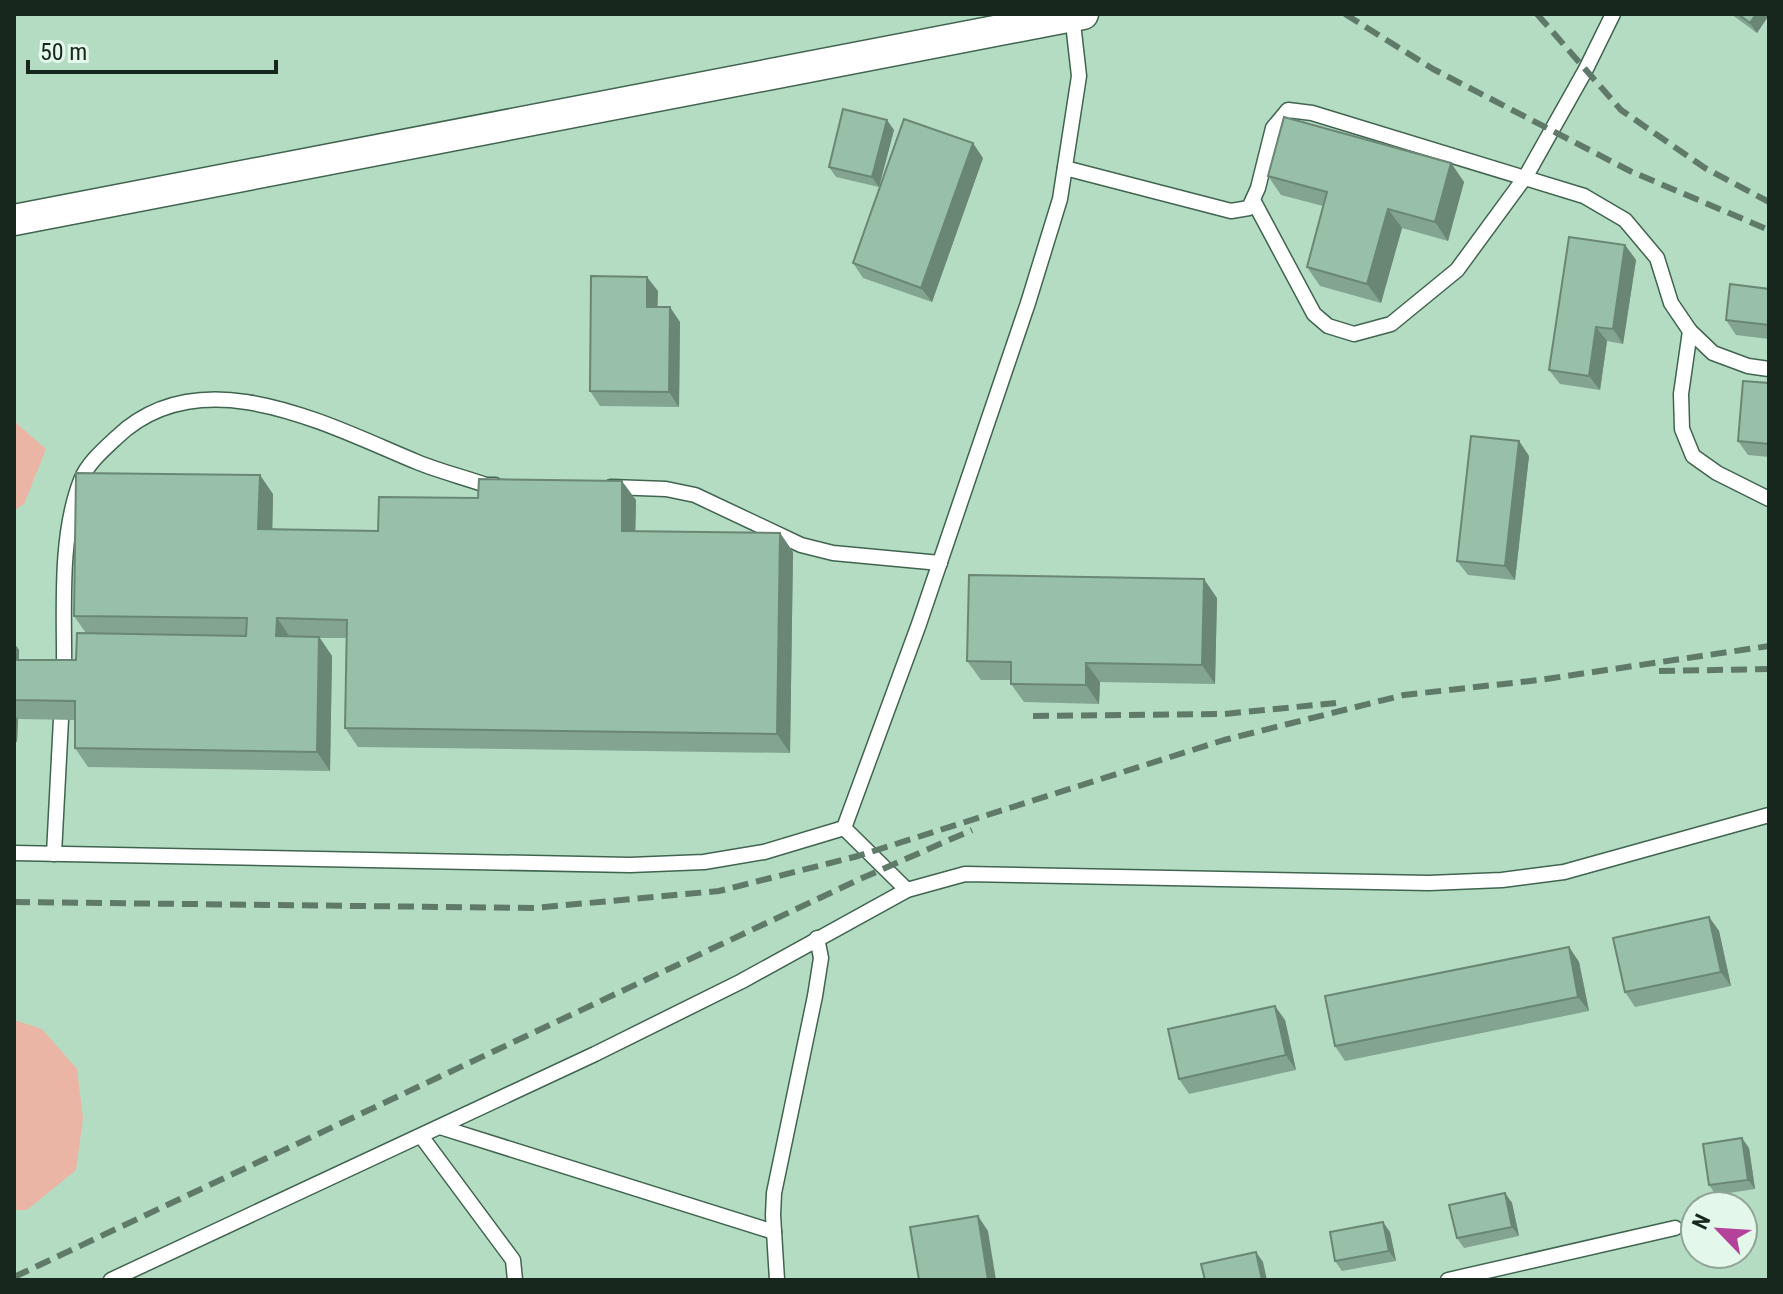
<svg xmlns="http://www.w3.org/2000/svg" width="1783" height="1294" font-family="'Roboto Condensed',sans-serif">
<rect width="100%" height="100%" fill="#b4dcc3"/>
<g fill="#eab5a4">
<polygon points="14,421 46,449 24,504 14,510"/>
<polygon points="14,1020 42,1029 77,1069 83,1118 76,1170 27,1210 14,1210"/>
</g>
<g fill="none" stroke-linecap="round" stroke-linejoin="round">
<defs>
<g id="service">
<polyline points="1065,168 1231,211 1249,208 1258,188 1273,128 1288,110 1312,113 1584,196 1625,220 1657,258 1671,303 1690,331 1713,353 1748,366 1769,369"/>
<polyline points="1253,200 1314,314 1328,326 1354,334 1391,324 1457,270 1526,176 1585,71 1613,14"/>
<polyline points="1690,331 1681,394 1682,429 1693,456 1717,473 1769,499"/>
<polyline points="611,487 666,489 695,495 801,545 833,553 940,563"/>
<path d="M 64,679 C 65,615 58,539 81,480 C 87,464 104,449 116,438 C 201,356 327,425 417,462 C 439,471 463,477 486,485 L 495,485"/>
<polyline points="844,828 919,624 1028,303 1060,199 1079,76 1072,14"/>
<polyline points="844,828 907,890"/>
<polyline points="14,853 630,865 704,862 764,852 844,828"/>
<polyline points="54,854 61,719"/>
<polyline points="440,1127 774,1232"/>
<polyline points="421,1136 513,1260 515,1280"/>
<polyline points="111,1280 595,1054 742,981 907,890 965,874 1429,883 1502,880 1564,872 1769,815"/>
<polyline points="777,1280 773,1215 774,1193 815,996 821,958 817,938"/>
<polyline points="1448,1280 1675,1228"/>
</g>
<polyline id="minor" points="14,220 1083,14"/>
</defs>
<use href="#service" stroke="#40644f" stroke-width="17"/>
<use href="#minor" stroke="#40644f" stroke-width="33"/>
<use href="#service" stroke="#fff" stroke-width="14"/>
<use href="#minor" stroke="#fff" stroke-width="30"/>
<g stroke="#607a6a" stroke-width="6" stroke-dasharray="16 8" stroke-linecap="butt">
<polyline points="1345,14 1433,69 1630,171 1769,230"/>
<polyline points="1537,14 1621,110 1705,168 1769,202"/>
<polyline points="1659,671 1769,669"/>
<polyline points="1033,716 1224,714 1336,703"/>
<polyline points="14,902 534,908 719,891 858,856 1224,740 1404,695 1539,680 1769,646"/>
<polyline points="14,1277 860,879 972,830"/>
</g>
</g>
<g fill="#83a490">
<polygon points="1731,14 1769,14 1769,16 1757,33"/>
<polygon points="894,130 879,187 836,177 829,167"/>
<polygon points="983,158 932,302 863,278 853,263"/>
<polygon points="1451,163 1464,182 1448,241 1402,228 1381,303 1320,286 1307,267 1323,206 1281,195 1268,176"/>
<polygon points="1625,245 1636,260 1623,344 1607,341 1600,390 1560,384 1549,370"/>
<polygon points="1769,289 1769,339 1736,335 1726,320"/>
<polygon points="658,291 657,307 680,322 679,407 600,406 590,391"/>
<polygon points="1769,383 1769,457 1748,455 1738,441"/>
<polygon points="1519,441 1529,456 1515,580 1468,575 1457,561"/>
<polygon points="273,494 272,529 378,531 636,500 635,531 780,533 793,552 790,753 358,747 345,728 346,638 320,638 332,656 330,771 88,767 75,748 75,720 18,719 17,742 14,742 14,643 19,650 19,660 76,660 86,633 74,616"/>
<polygon points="1217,598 1215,684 1100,682 1099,704 1024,702 1011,684 1011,680 981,680 967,661"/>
<polygon points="1709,917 1719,931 1731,986 1635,1007 1625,992"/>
<polygon points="1569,947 1579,962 1589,1011 1345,1061 1335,1046"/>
<polygon points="1285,1020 1296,1070 1189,1094 1179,1079"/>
<polygon points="1749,1148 1755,1189 1716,1195 1709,1185"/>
<polygon points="1505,1193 1512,1203 1519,1236 1464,1248 1457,1238"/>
<polygon points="1390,1232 1396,1261 1342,1271 1335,1261"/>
</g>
<g fill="#6a8675">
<polygon points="1756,14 1769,14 1757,33 1750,23"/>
<polygon points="887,120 894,130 879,187 872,177"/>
<polygon points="973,143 983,158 932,302 921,288"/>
<polygon points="1451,163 1464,182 1448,241 1435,222"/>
<polygon points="1388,209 1402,228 1381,303 1367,284"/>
<polygon points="1625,245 1636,260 1623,344 1613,329"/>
<polygon points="647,277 658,291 657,321 647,307"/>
<polygon points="670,307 680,322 679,407 669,392"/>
<polygon points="1596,327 1607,341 1600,390 1589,376"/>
<polygon points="1519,441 1529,456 1515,580 1505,566"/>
<polygon points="260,475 273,494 272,548 258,529"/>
<polygon points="622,481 636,500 635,550 622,531"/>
<polygon points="780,533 793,552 790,753 777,734"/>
<polygon points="1204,579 1217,598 1215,684 1202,665"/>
<polygon points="277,618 290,637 276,636"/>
<polygon points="319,637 332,656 330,771 317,752"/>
<polygon points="14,643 19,650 18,678 14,672"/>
<polygon points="1086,663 1100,682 1099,704 1086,685"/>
<polygon points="14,714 18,719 17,742 14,738"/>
<polygon points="1709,917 1719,931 1731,986 1721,972"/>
<polygon points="1569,947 1579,962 1589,1011 1578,997"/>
<polygon points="1275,1006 1285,1020 1296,1070 1286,1055"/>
<polygon points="1742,1138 1749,1148 1755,1189 1748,1180"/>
<polygon points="1505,1193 1512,1203 1519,1236 1512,1227"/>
<polygon points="978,1216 988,1231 996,1280 988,1280"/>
<polygon points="1383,1222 1390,1232 1396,1261 1389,1251"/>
<polygon points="1256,1252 1263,1262 1267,1280 1262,1280"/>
</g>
<g fill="#98bfa7" stroke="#6a8675" stroke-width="2">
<polygon points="1738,14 1756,14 1750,23"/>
<polygon points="843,109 887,120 872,177 829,167"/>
<polygon points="1284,117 1451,163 1435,222 1388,209 1367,284 1307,267 1327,192 1268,176"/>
<polygon points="904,119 973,143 921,288 853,263"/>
<polygon points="1569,237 1625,245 1613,329 1596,327 1589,376 1549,370"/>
<polygon points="591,276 647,277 647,307 670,307 669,392 590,391"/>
<polygon points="1730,284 1769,289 1769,325 1726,320"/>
<polygon points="1743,381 1769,383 1769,444 1738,441"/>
<polygon points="1471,436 1519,441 1505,566 1457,561"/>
<polygon points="76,473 260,475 258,529 378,531 379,497 478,498 479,479 622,481 622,531 780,533 777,734 345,728 347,620 277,618 276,636 319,637 317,752 75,748 75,701 14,700 14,660 76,660 77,633 246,636 247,618 74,616"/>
<polygon points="969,575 1204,579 1202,665 1086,663 1086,685 1011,684 1011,662 967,661"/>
<polygon points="1709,917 1721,972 1625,992 1613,938"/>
<polygon points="1569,947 1578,997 1335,1046 1325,996"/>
<polygon points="1275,1006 1286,1055 1179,1079 1168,1029"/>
<polygon points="1742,1138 1748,1180 1709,1185 1703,1144"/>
<polygon points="1505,1193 1512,1227 1457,1238 1449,1205"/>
<polygon points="978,1216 988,1280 919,1280 910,1227"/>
<polygon points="1383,1222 1389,1251 1335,1261 1330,1232"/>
<polygon points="1256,1252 1262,1280 1205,1280 1201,1264"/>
</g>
<rect width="1783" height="1294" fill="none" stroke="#18271e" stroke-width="32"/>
<g transform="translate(1719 1230) rotate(295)"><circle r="38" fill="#e3f7ea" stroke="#92a498" stroke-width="2"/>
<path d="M0-6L14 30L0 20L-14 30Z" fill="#b4419a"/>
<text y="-12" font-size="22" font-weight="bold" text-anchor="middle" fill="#18271e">N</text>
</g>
<path d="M28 60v12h248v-12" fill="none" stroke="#18271e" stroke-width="4"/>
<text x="40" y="60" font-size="24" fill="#18271e" stroke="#e3f7ea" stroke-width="6" paint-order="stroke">50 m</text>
</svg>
